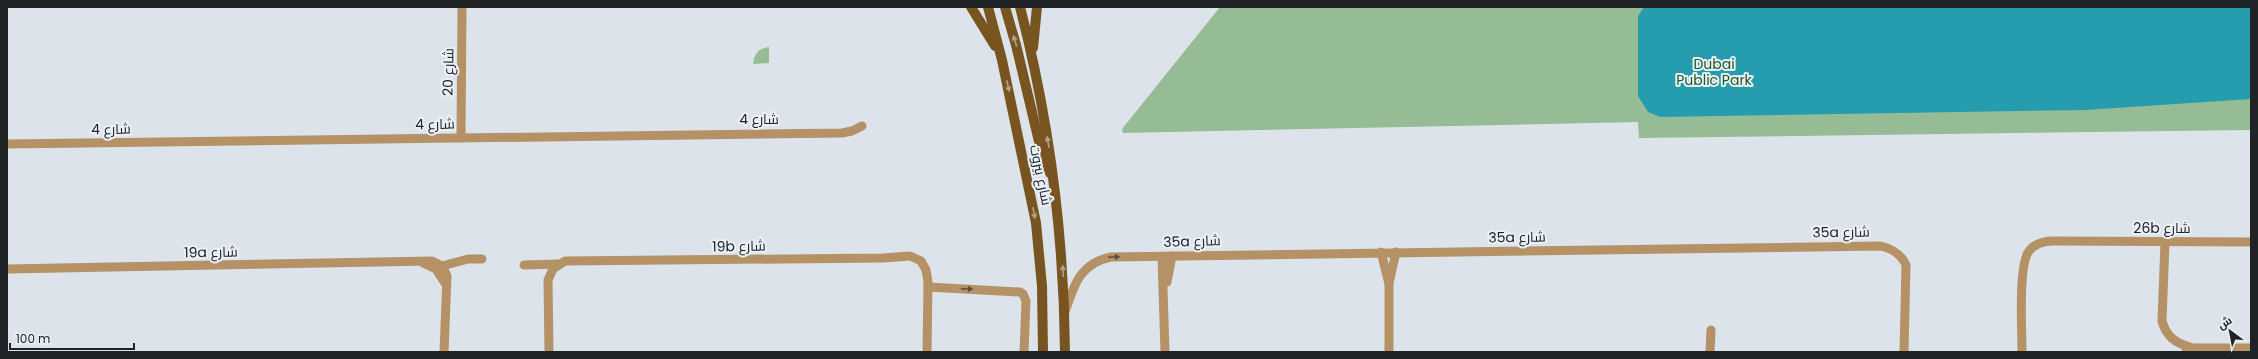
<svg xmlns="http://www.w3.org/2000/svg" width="2258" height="359" font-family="Poppins,Cairo,sans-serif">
<rect width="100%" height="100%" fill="#dde3ea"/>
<g fill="#95bc95">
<polygon points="1220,7 2251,7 2251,130 1639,138 1638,122 1123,133 1122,129"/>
<path d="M 769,47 L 769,63 L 753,64 C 754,54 759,48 769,47 Z"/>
</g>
<polygon fill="#269dae" points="1644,7 2251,7 2251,99 2085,110 1660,117 1648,112 1638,96 1638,16"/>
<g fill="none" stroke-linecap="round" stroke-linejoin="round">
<g stroke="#b49265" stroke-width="9">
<polyline points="461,138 462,7"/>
<polyline points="7,144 842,133 852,131 862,126"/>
<path d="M 2165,243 L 2162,321 C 2166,336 2175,343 2190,347"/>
<polyline points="1381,252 1389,284 1389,352"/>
<polyline points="1162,257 1165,352"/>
<polyline points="423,263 436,269 445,283"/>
<polyline points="524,265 559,264"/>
<polyline points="442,266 468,259 482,259"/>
<polyline points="7,269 432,261 442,266 447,276 444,352"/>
<polyline points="1167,282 1172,256"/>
<polyline points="1389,283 1396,252"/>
<polyline points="928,287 1020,292 1023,294 1026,301 1024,352"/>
<path d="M 1065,312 C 1074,285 1080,263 1111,257 L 1881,246 C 1893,249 1901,254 1906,265 L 1904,352"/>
<polyline points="2186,348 2251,348"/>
<polyline points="549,352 548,280 553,269 565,261 883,258 910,256 921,261 926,270 928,282 927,352"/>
<polyline points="1710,352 1711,330"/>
<path d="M 2022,352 C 2022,331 2018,265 2029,251 C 2035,243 2045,241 2054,241 L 2251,242"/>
</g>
<g stroke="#785420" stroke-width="10">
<polyline points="971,7 995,46"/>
<polyline points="988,7 1002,60 1036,223 1042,286 1043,352"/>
<polyline points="1005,7 1016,45 1042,154 1050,173"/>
<path d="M 1020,7 C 1050,123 1064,233 1065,352"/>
<polyline points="1033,48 1037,7"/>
</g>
</g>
<defs><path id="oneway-solid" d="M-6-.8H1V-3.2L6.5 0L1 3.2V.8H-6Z"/></defs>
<g fill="#b1a28c">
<use href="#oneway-solid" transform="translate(1015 41) rotate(-106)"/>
<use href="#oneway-solid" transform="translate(1008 86) rotate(78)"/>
<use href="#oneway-solid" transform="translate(1048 142) rotate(-100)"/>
<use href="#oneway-solid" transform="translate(1034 213) rotate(79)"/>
<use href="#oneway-solid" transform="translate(1063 271) rotate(-94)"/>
</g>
<g fill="#5b4f3f">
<use href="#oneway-solid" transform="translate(1114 257) rotate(-3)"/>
<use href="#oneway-solid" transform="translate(967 289) rotate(2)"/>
</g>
<g text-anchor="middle" stroke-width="4" stroke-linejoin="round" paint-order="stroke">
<g font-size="14" fill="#1d5923" stroke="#eaf0f7">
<text x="1714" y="69">Dubai<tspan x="1714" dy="16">Public Park</tspan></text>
</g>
<g font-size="14" fill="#202325" stroke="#eaf0f7">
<text transform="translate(448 72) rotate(-89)" y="5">شارع 20</text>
<text x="759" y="124">شارع 4</text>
<text transform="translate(435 124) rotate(-1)" y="5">شارع 4</text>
<text transform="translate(111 129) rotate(-1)" y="5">شارع 4</text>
<text transform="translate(1041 175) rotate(78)" y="5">شارع بيروت</text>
<text x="2162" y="233">26b شارع</text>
<text transform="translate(1841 232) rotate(-1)" y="5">35a شارع</text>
<text transform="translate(1517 237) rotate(-1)" y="5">35a شارع</text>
<text transform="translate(1192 241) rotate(-2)" y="5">35a شارع</text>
<text transform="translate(739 246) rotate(-1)" y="5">19b شارع</text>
<text transform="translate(211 252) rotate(-1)" y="5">19a شارع</text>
</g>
</g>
<rect width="2258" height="359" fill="none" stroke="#202325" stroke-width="16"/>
<g transform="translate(2230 331) rotate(328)" stroke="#eaf0f7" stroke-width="3" paint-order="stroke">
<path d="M0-3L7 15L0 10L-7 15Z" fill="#202325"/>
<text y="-6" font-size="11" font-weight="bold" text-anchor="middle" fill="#202325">ش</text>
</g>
<path d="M10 343v6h124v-6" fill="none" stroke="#202325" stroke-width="2"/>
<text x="16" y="343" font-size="12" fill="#202325" stroke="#eaf0f7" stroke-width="3" paint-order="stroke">100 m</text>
</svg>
